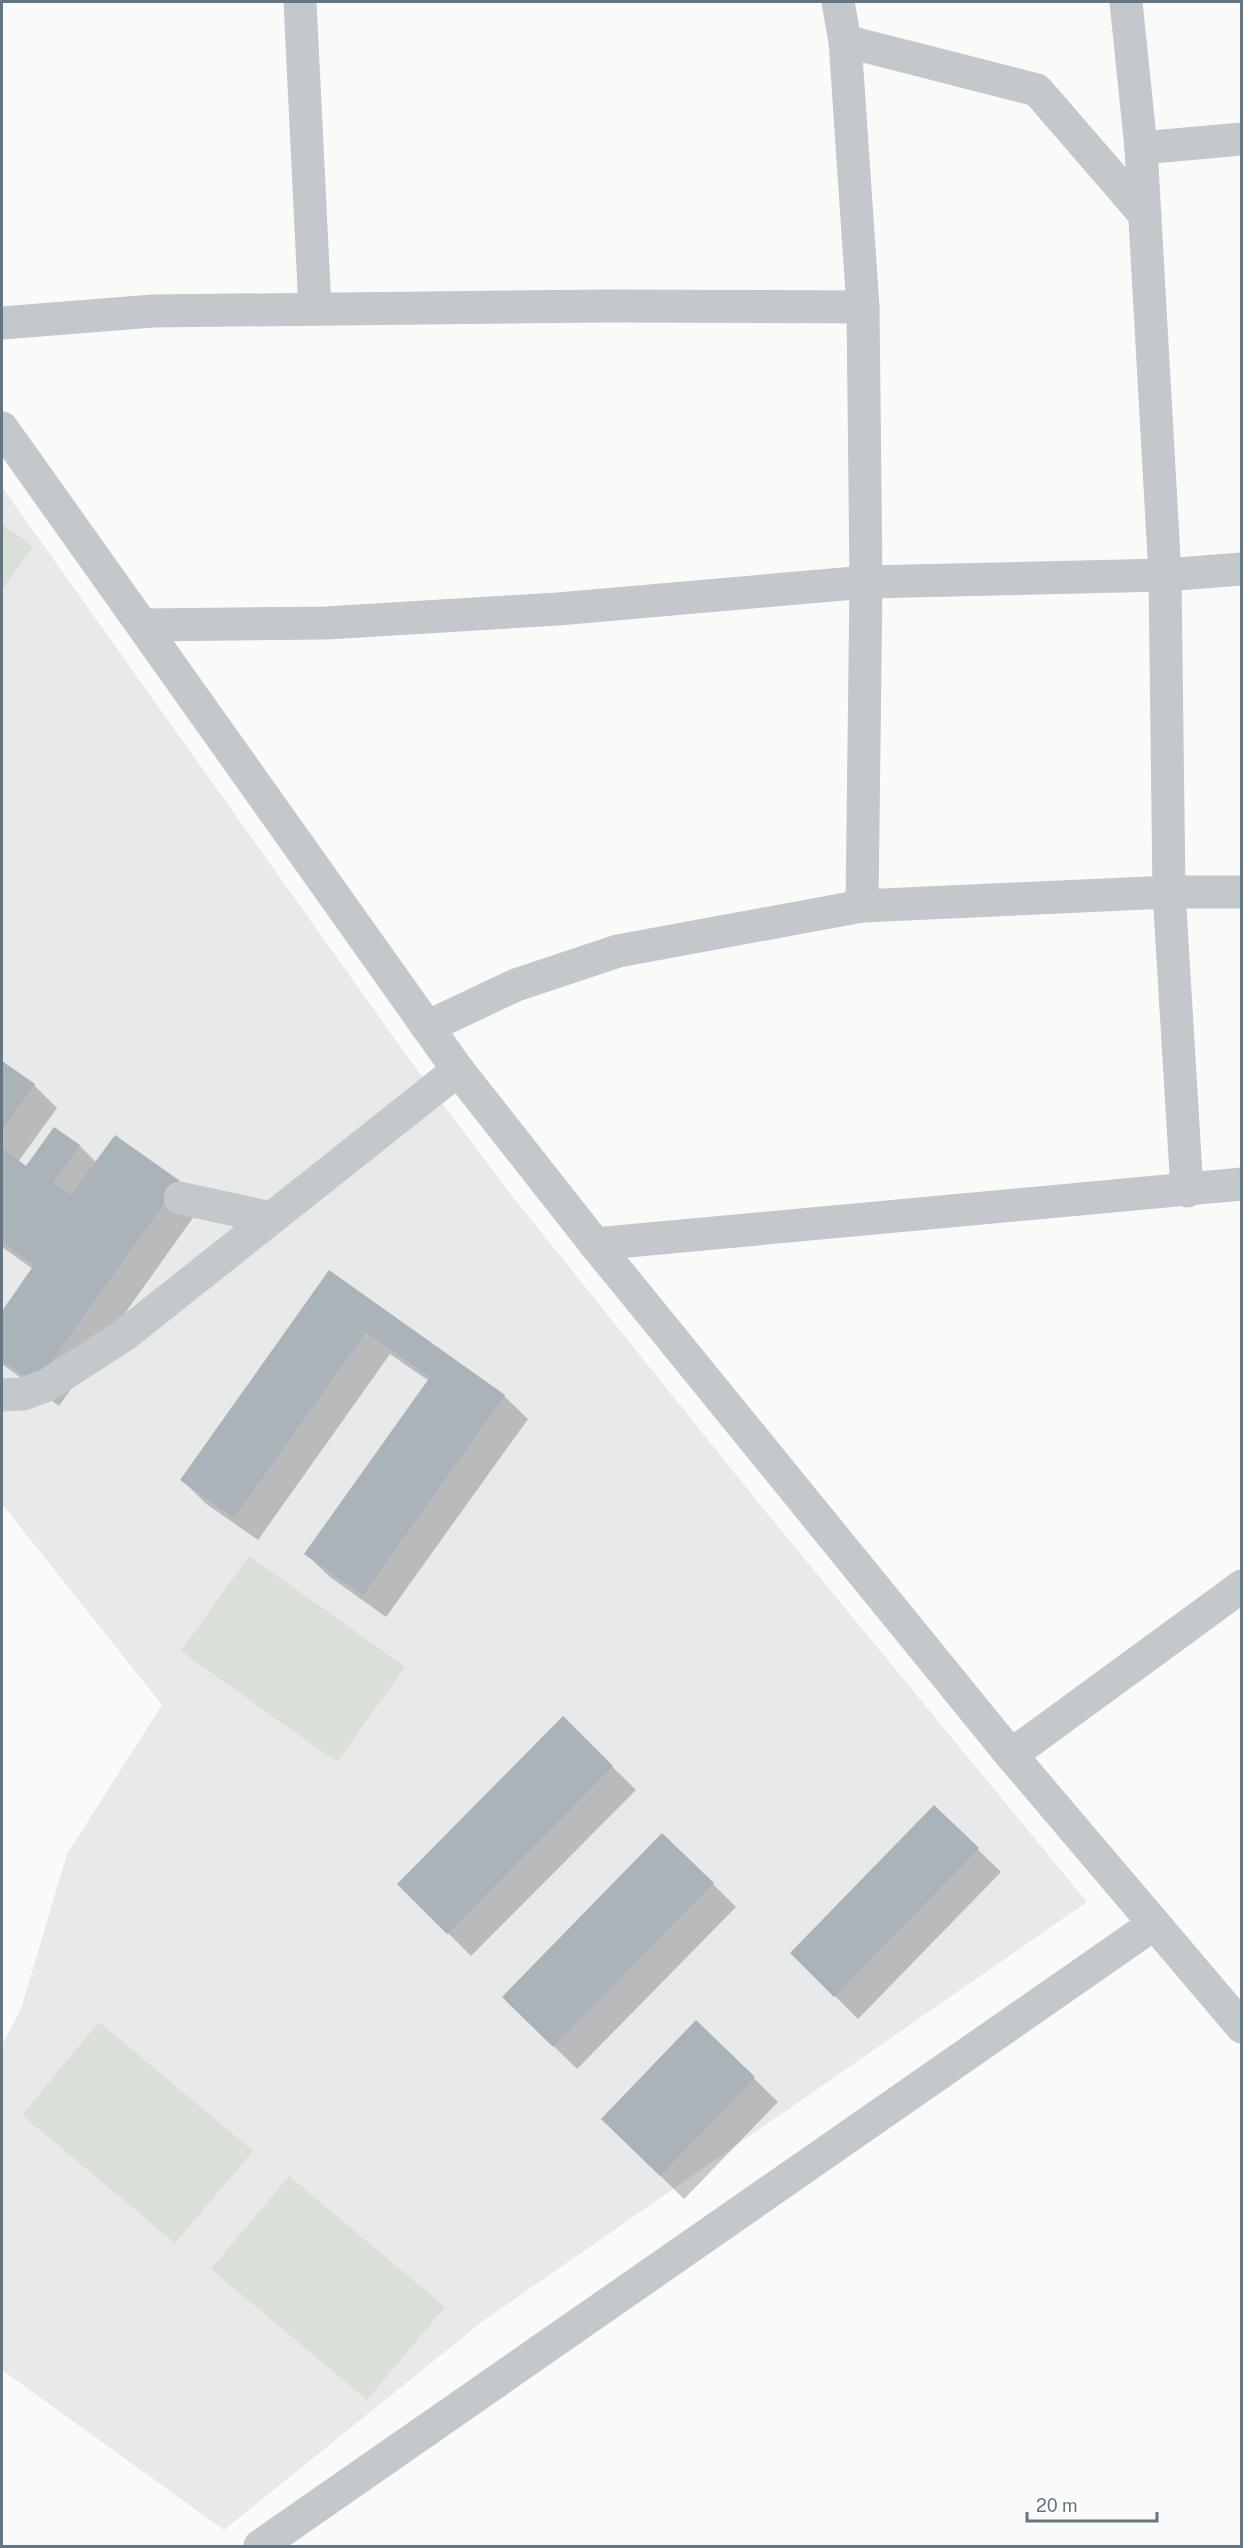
<svg xmlns="http://www.w3.org/2000/svg" width="1243" height="2548" font-family="'Public Sans',sans-serif">
<rect width="100%" height="100%" fill="#fafaf8"/>
<polygon fill="#e8e9e9" points="2,487 409,1059 505,1187 761,1506 1087,1902 483,2321 224,2530 2,2370 2,2045 21,2009 67,1854 162,1705 2,1504"/>
<g fill="#dadfd7">
<polygon points="2,524 33,547 2,589"/>
<polygon points="249,1556 405,1667 337,1762 181,1651"/>
<polygon points="99,2022 253,2151 175,2243 22,2115"/>
<polygon points="289,2176 445,2307 367,2400 211,2269"/>
</g>
<g fill="#0003">
<polygon points="2,1062 34,1085 57,1108 18,1162 27,1168 55,1129 80,1146 97,1163 179,1182 202,1205 59,1406 2,1364 2,1314 33,1269 2,1247"/>
<polygon points="329,1273 504,1396 528,1419 386,1617 330,1577 306,1554 429,1381 390,1354 258,1540 205,1503 182,1480"/>
<polygon points="563,1718 636,1790 471,1956 399,1884"/>
<polygon points="934,1807 1001,1872 858,2019 792,1953"/>
<polygon points="713,1884 736,1907 577,2069 504,1997"/>
<polygon points="696,2022 778,2102 684,2199 626,2142"/>
</g>
<g fill="#aab3b9">
<polygon points="2,1061 35,1084 2,1130"/>
<polygon points="54,1127 80,1145 53,1183 71,1195 115,1135 180,1181 35,1384 2,1360 2,1311 34,1265 2,1242 2,1148 26,1166"/>
<polygon points="329,1270 505,1395 363,1595 304,1554 430,1377 366,1332 234,1518 180,1480"/>
<polygon points="563,1716 613,1766 447,1934 397,1884"/>
<polygon points="934,1805 979,1848 834,1997 790,1953"/>
<polygon points="662,1833 714,1883 553,2047 502,1997"/>
<polygon points="696,2020 755,2077 660,2176 601,2119"/>
</g>
<g fill="none" stroke-linecap="round" stroke-linejoin="round">
<g stroke="#c3c8cc" stroke-width="33">
<polyline points="300,2 315,309"/>
<polyline points="838,2 845,41 863,307 866,582 862,906"/>
<polyline points="1126,2 1141,148 1165,575 1169,892 1187,1191"/>
<polyline points="845,41 1037,90 1145,215"/>
<polyline points="1141,148 1242,139"/>
<polyline points="2,323 153,311 606,306 863,307"/>
<polyline points="2,428 458,1070 595,1244 1011,1755 1242,2027"/>
<polyline points="143,625 326,623 558,609 866,582 1165,575 1242,569"/>
<polyline points="427,1027 516,985 618,951 862,906 1169,892 1242,892"/>
<polyline points="180,1198 271,1218"/>
<polyline points="595,1244 1242,1184"/>
<polyline points="2,1395 23,1394 47,1385 123,1336 458,1070"/>
<polyline points="1011,1755 1242,1586"/>
<polyline points="260,2546 1154,1924"/>
</g>
</g>
<rect width="1243" height="2548" fill="none" stroke="#657683" stroke-width="6"/>
<path d="M1027 2512v9h130v-9" fill="none" stroke="#657683" stroke-width="3"/>
<text x="1036" y="2512" font-size="18" fill="#657683" stroke="#ffffff" stroke-width="4.5" paint-order="stroke">20 m</text>
</svg>
